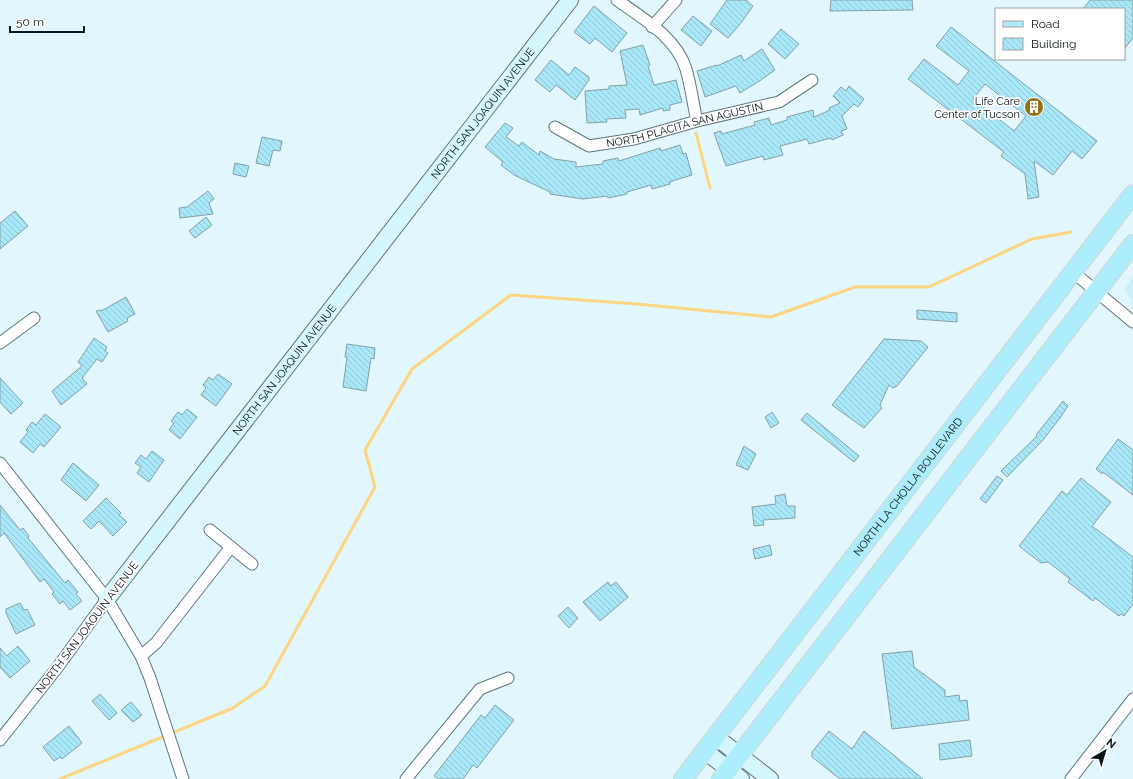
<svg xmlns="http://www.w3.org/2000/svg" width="1133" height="779" font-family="Raleway,sans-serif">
<defs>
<pattern id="building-back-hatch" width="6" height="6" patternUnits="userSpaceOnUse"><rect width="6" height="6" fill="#a9e8f8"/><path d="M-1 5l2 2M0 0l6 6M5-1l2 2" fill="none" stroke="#90c6d4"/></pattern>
</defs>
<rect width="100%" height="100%" fill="#e1f7fd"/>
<polygon fill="#cbf0fa" points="1133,276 1133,304 1125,289"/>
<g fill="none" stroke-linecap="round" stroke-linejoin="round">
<g stroke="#fdd481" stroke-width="3">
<polyline points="696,133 710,188"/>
<polyline points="60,779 233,708 265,686 375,487 365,450 412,369 511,295 637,304 771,317 855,287 929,287 1032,239 1071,232"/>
</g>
</g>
<g fill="url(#building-back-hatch)" stroke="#859fa6" fill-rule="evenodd">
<polygon points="727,0 746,0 753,6 741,23 728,38 710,24"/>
<polygon points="831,0 912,0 913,10 830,11"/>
<polygon points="1090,0 1133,0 1133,38 1124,49 1124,9 1083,9"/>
<polygon points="594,6 627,33 612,52 595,38 590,44 574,32"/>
<polygon points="693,16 712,31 701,46 681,30"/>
<path d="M 951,27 L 1097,141 L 1082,159 L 1072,151 L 1053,175 L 1034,161 L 1039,197 L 1028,199 L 1025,174 L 1001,156 L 1004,152 L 908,79 L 924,59 L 958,85 L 969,71 L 936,46 ZM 985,84 L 1026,116 L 1014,131 L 973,99 Z"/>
<polygon points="781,29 799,44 785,59 768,44"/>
<polygon points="643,45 650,65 648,66 654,85 676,80 682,102 670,105 670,110 663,111 663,108 640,115 639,109 625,110 626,118 606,119 607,122 587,123 585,91 609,89 609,86 627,85 620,51"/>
<polygon points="762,49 775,70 761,80 740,93 736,86 705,97 697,71 717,65 717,66 741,55 744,61"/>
<polygon points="551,60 569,75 575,67 589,77 589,80 575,100 556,85 550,92 535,80"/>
<polygon points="849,86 864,99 858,107 854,104 842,116 847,129 841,131 843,135 832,140 831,138 809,144 807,139 780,146 783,155 764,160 763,156 726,166 714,133 721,131 722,134 755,125 754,122 769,118 771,125 787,120 787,117 813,110 814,117 830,110 829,108 840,103 833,96 841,87 846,91"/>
<polygon points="505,123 513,128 506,137 519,146 522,142 539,155 540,151 554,159 576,162 576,167 603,164 603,161 618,158 619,161 660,148 661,151 680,145 683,154 686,153 692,175 669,182 670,184 652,189 651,185 627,192 627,194 608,198 607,196 583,199 550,194 550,192 514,175 501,165 503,162 485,147"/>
<polygon points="262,137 282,141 280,151 273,150 269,166 256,163"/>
<polygon points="235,163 249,166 246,177 233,174"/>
<polygon points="208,191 214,199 209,203 213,214 180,218 179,208 187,207"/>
<polygon points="15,211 28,226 0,249 0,223"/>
<polygon points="206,217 212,225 195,238 189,231"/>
<polygon points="126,297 135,314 127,318 128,321 108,332 96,311 103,310"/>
<polygon points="917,310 957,313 957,322 917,319"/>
<polygon points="94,338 107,347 105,351 108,353 102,362 97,359 82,378 87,384 61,405 52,391 82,366 78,362"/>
<polygon points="884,339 921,341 928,347 897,386 893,388 889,385 882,400 880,406 882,408 864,428 832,405"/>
<polygon points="347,344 375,348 374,359 371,358 366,391 343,387 347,357 345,357"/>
<polygon points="218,374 232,384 216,406 201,395 206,388 203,385 209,377 213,380"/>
<polygon points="0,378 23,403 11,414 0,402"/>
<polygon points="1063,401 1068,406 1060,418 1043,440 1007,477 1001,471 1037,436 1036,435"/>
<polygon points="187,409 197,417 180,439 169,430 174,423 171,421 178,412 182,415"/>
<polygon points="772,412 779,423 771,428 765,417"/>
<polygon points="807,413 859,456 854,462 801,420"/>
<polygon points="45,414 61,427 44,447 40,444 33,453 20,442 28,432 26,430 32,422 36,425"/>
<polygon points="1118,439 1133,450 1133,495 1103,472 1102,474 1096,469"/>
<polygon points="744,446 756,454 748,470 736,465"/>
<polygon points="152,451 164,460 149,482 137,473 141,467 135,463 141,455 146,459"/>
<polygon points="73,463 99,485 86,501 61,480"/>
<polygon points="997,476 1003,480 986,503 980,499"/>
<polygon points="1081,478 1111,502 1092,526 1133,557 1133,604 1124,616 1121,614 1119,616 1095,598 1093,601 1068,582 1070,579 1048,562 1041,563 1019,546 1062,491 1067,495"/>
<polygon points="785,494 787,506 795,506 795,518 763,520 764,525 754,526 752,507 776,504 775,496"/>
<polygon points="106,498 121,513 119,515 127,522 113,536 99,521 91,529 83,521"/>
<polygon points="0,505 20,530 23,528 29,536 28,538 65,583 68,580 78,592 76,594 82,601 70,610 63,601 60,604 52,594 54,592 44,579 40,582 4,533 0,537"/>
<polygon points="770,545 772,555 755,559 753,549"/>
<polygon points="608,582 611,586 616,582 628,597 600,621 583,602"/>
<polygon points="20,603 24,610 27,609 35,625 16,634 6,613 6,609"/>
<polygon points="568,607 578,618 569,628 558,616"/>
<polygon points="18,646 30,661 10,678 0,667 0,648 7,656"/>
<polygon points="912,651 914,667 945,690 945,697 959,695 960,701 967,700 969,720 892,729 882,654"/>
<polygon points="100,694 117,713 109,720 92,701"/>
<polygon points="131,702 142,715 133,722 121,710"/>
<polygon points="495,705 514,720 477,768 473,765 463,779 438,779 434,776 481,715 485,718"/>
<polygon points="69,726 82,743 62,759 60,757 54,761 43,747"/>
<polygon points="829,731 852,749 864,731 923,779 840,779 812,757 812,752"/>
<polygon points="970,740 972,756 940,760 939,744"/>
</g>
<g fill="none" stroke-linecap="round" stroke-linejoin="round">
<defs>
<g id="street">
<path d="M 617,0 C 642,18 676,37 686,69 C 691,86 693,104 697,121"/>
<polyline points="652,27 676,0"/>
<path id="s1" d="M 555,127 L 589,146 L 634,139 L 697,121 L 779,102 L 812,80"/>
<polyline points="1073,272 1133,322"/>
<polyline points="0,343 34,318"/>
<polyline points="0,463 107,599 141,656 150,678 183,779"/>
<polyline points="210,530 252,564"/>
<polyline points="141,656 156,643 231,547"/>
<polyline points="0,740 57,668 107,599"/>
<polyline points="406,779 480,689 508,678"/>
<polyline points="1071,779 1133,699"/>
</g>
<g id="secondary">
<path id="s2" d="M 107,599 L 570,0"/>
<polyline points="716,737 770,779"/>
<polyline points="705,751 741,779"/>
</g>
<g id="primary">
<path id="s3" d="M 683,779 L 1133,194"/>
<polyline points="721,779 1133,244"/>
</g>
</defs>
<use href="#street" stroke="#5d767c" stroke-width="13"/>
<use href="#secondary" stroke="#5d767c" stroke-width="18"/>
<use href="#primary" stroke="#d3d5d5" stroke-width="20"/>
<use href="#street" stroke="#fff" stroke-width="11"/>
<use href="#secondary" stroke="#d6f6fe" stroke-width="16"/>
<use href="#primary" stroke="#adedfc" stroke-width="18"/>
</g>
<defs>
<symbol id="building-disc" viewBox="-11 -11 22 22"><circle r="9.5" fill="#95711a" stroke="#fff"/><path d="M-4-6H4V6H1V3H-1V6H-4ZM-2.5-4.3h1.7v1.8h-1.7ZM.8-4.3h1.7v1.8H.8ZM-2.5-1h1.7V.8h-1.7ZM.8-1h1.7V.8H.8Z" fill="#fff"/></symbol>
</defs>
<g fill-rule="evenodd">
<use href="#building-disc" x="1023" y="96" width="22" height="22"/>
</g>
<g text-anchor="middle" stroke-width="3.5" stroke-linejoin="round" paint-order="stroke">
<g font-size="11" fill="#0b1517" stroke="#fff" text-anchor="end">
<text x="1020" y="105">Life Care<tspan x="1020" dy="13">Center of Tucson</tspan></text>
</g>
<g font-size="11" fill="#0b1517" stroke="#fff">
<text dy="4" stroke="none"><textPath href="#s2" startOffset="614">NORTH SAN JOAQUIN AVENUE</textPath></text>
<text dy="4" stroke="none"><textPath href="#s1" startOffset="137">NORTH PLACITA SAN AGUSTIN</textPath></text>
<text dy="4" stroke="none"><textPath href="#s2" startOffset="290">NORTH SAN JOAQUIN AVENUE</textPath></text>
<text dy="4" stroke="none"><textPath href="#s3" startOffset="369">NORTH LA CHOLLA BOULEVARD</textPath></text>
<text transform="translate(87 627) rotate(-53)" y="4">NORTH SAN JOAQUIN AVENUE</text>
</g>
</g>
<rect x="995" y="8" width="130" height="52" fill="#ffffff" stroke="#9da1a2"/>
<rect x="1003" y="21" width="20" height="6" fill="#adedfc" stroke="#9da1a2"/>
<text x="1031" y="28" font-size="12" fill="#0b1517">Road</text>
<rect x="1003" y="38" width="20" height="12" fill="url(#building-back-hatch)" stroke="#9da1a2"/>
<text x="1031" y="48" font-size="12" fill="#0b1517">Building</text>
<g transform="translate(1105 751) rotate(38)" stroke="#ffffff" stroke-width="3" paint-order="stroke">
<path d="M0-3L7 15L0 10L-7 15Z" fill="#0b1517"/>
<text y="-6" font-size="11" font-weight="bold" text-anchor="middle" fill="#0b1517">N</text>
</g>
<path d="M10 26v6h74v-6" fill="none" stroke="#0b1517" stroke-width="2"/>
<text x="16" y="26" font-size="12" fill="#0b1517" stroke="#ffffff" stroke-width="3" paint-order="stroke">50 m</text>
</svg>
